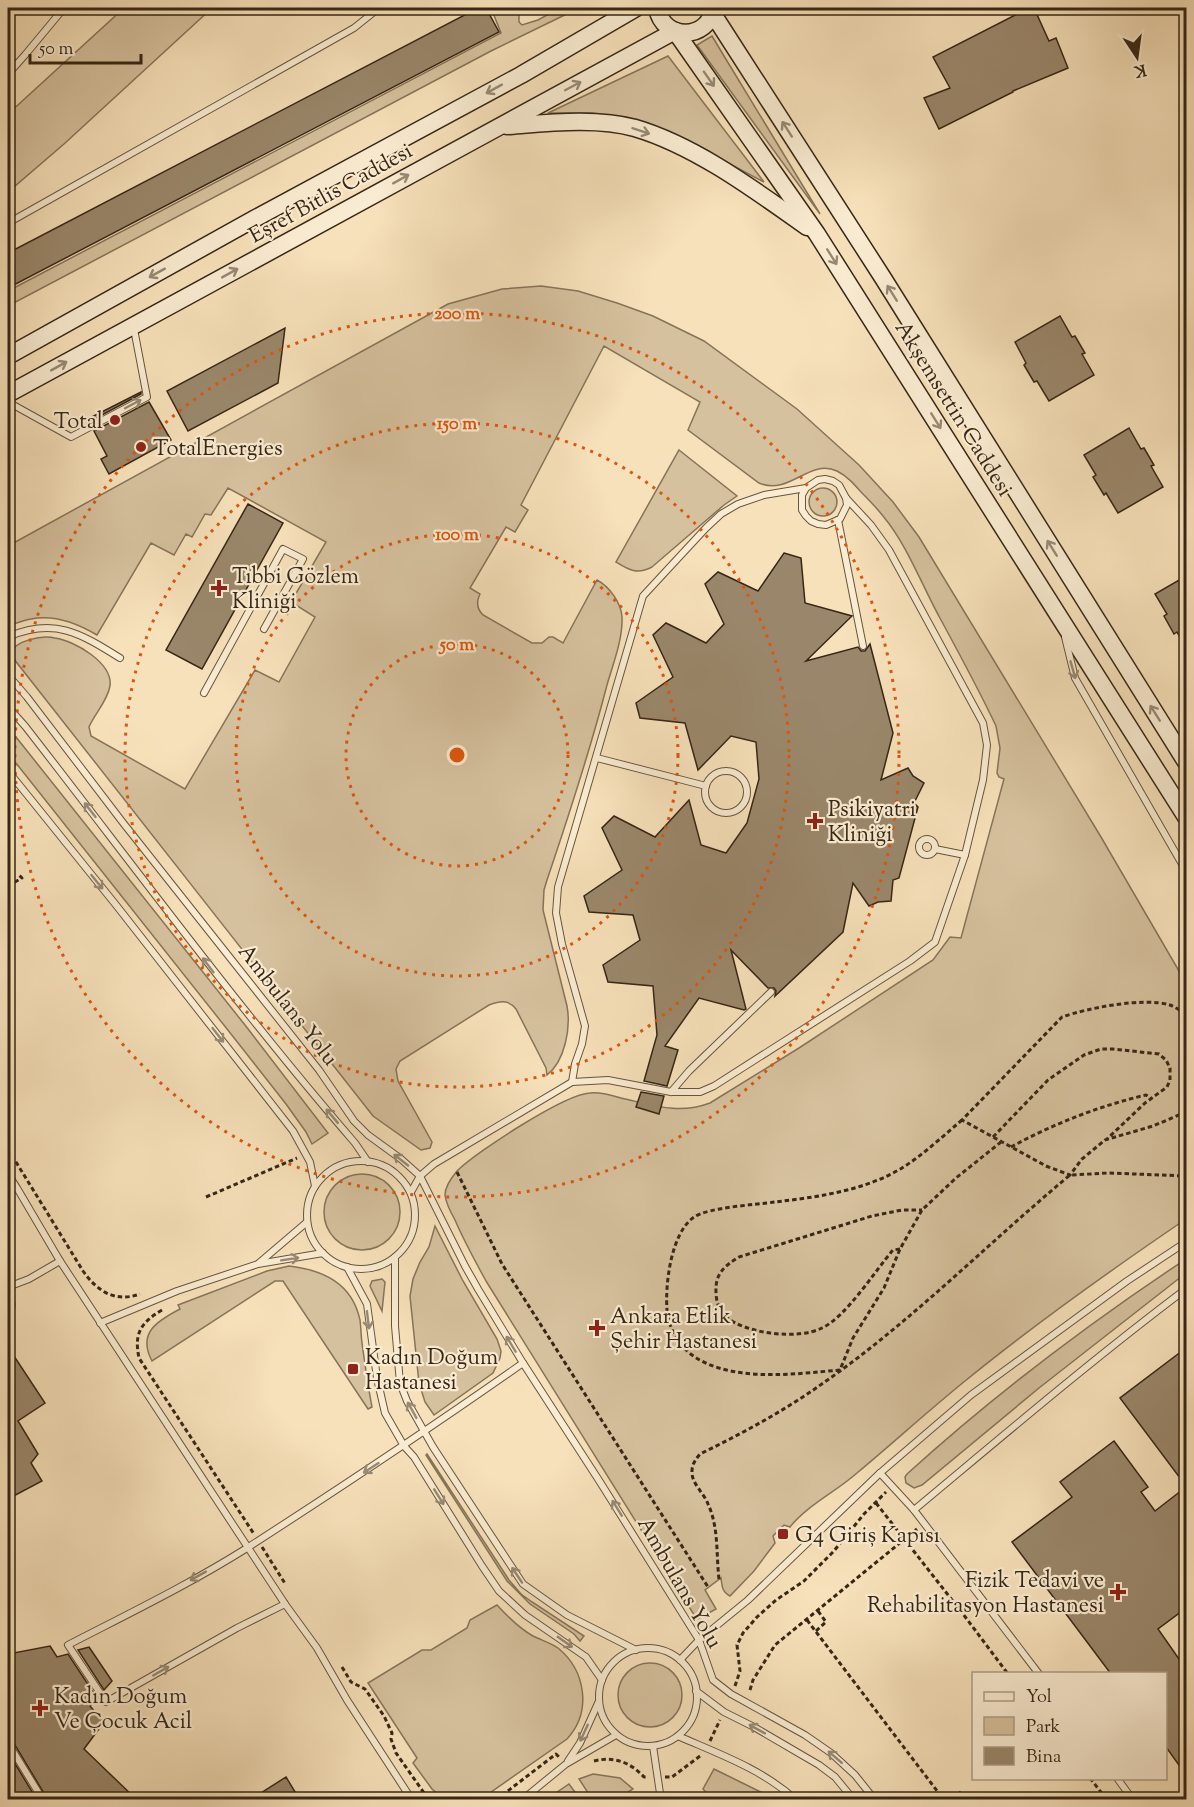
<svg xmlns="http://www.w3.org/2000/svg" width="1194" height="1807" font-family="'Sorts Mill Goudy',serif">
<rect width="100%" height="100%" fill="#f7e1ba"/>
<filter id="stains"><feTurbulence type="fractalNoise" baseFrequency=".00333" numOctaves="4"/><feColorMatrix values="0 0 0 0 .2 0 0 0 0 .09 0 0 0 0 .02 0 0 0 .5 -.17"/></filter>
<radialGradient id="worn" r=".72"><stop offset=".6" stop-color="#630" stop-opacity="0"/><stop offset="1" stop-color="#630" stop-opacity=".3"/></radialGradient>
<g fill="#d6c19e" stroke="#86745a" stroke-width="1.5">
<polygon points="124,8 212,8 64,144 8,192 8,114"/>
<polygon points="491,8 519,8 519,22 522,25 538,20 560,8 579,8 491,51 8,306 8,291 501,33"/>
<polygon points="712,36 724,56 820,214 697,45"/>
<polygon points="668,56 764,182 700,148 638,120 592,113 548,113"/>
<path d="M 541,286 L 578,291 L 617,303 L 653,316 L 704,341 L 797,409 L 859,465 L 893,502 L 919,537 L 1101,837 L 1186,983 L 1186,1219 C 1111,1270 1036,1323 965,1381 C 928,1411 893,1443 857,1473 C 837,1491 806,1506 790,1527 L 784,1525 L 773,1536 L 775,1543 L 754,1571 L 730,1596 C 722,1592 722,1586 721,1578 L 705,1590 L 716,1609 L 698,1619 L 696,1618 L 486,1281 C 475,1261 464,1241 455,1220 C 451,1213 446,1203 445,1195 C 445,1186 452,1177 457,1171 C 476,1152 565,1094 590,1093 C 600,1092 611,1095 621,1098 C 653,1105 678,1115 710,1103 L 799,1048 L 933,960 L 950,937 L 961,938 L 1004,779 L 999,777 L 997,773 L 1000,748 L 996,726 C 979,690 960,655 941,620 C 922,586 908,546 883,516 C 876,507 869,500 861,492 C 854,484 847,476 837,471 C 809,458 790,496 759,483 L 688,430 L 700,402 L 604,346 L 521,505 L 528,510 L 515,532 L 506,527 L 470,588 L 480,594 C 476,602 477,609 483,615 L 532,643 L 542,643 L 549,637 L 553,637 L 563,643 L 597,580 C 610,587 621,603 622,617 C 623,639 613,664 607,685 C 590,751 569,815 547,880 L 544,890 L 543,910 L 567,1006 C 571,1028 565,1061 547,1075 L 546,1068 L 516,1009 C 508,999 500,1001 489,1005 L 400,1061 L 396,1069 L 398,1081 L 432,1142 L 430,1148 L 421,1150 L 373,1116 L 10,654 C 15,640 42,635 55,638 C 75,641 113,663 110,686 C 107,702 95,713 89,727 L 91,736 L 185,789 L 255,670 L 279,682 L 315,617 L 291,602 L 326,542 L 228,488 L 211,515 L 205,514 L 192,537 L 186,534 L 174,555 L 151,543 L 97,635 C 77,623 55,614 31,619 C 23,620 15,624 8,626 L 8,546 L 448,304 L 502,289 Z"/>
<path d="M 679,450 L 737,496 L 724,505 L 652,567 C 637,575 629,570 616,562 Z"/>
<circle cx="823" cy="502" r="14"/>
<polygon points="16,737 245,1025 328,1133 312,1144 306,1132 286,1104 231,1034 8,753 8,744"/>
<circle cx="362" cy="1212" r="38"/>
<polygon points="435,1226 463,1281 497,1339 501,1351 500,1358 493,1373 434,1415 425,1402 419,1383 410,1296 413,1279 420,1262 429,1247"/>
<path d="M 1186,1259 L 1186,1273 L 1039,1388 L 922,1485 L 914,1488 L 906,1483 L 905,1477 L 907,1474 C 994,1395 1088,1324 1186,1259 Z"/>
<path d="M 289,1266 C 323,1270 352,1283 360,1320 C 361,1328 361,1336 362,1343 C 365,1365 368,1386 372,1407 L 368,1409 L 283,1281 L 275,1281 L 152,1361 C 137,1333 157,1321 180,1309 L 178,1305 L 267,1271 Z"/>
<polygon points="382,1279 385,1282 382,1311 370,1286 372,1281"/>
<polygon points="427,1454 509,1580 521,1594 532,1602 584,1636 580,1641 574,1634 530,1604 507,1581 426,1455"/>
<path d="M 497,1605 C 508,1617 519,1628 533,1636 C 541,1640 551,1643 558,1648 C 586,1671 592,1712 567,1739 L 481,1799 L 446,1799 L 442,1798 L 432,1789 L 413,1763 L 417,1758 L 368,1683 L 422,1650 L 431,1650 L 467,1628 L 470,1620 Z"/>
<circle cx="650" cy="1695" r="32"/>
<polygon points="714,1769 775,1799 712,1799 703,1789"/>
<polygon points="593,1774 620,1778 633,1789 617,1799 592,1799 579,1779"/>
<polygon points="569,1784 580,1799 547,1799"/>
</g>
<g fill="#9a876b" stroke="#362616" stroke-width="1.5">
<polygon points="478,8 486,8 499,32 8,288 8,253"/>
<polygon points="1029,8 1034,8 1049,41 1056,38 1068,68 1013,91 1013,92 939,129 924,98 950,88 933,57"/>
<polygon points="1060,316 1072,337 1075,336 1085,353 1082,354 1094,375 1049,401 1037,381 1034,382 1024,365 1026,363 1015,342"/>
<polygon points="285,328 278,383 188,431 167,391"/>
<polygon points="141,392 141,394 89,422 88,419"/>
<polygon points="149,402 171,440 109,474 101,459 107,456 94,431"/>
<polygon points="1129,428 1141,449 1144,448 1154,465 1151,466 1163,487 1118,513 1106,493 1104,495 1093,477 1096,475 1084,455"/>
<polygon points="248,504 283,523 202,669 166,650"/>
<polygon points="784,553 801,558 805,603 852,616 806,661 858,647 861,651 865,651 870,644 893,733 881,780 908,768 913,776 924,783 914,803 918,807 899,878 893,880 891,901 878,902 869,906 853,883 843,932 775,996 776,991 774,988 768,988 731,950 746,1009 744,1010 699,998 665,1046 678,1050 667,1086 644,1081 657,1035 653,986 608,982 603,965 640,940 633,915 589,912 584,896 622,870 602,828 614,816 655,837 689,800 701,845 726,853 747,823 759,779 756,742 731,736 698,770 685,723 640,718 636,703 673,677 653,635 666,623 706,643 724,624 705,584 718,572 758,591"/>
<polygon points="1186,576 1186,649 1177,632 1174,634 1164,616 1167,614 1155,594"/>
<polygon points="641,1092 664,1096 659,1114 636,1107"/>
<polygon points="8,1347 45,1403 18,1421 38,1454 31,1463 42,1481 8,1499"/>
<polygon points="1186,1348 1186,1486 1120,1398"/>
<polygon points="1114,1441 1148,1487 1141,1492 1155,1511 1186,1487 1186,1608 1158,1629 1186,1669 1186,1775 1166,1747 1166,1674 1111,1674 1012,1542 1072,1497 1060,1482"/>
<polygon points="50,1646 57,1657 68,1654 97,1698 90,1706 104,1722 84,1749 137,1800 48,1800 12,1740 8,1738 8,1654"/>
<polygon points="89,1647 112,1681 104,1690 78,1650"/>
<polygon points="8,1752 37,1800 8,1800"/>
<polygon points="286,1777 300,1800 250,1800"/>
</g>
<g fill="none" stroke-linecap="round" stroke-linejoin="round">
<defs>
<g id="lane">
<polyline points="8,74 25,55 64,8"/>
<polyline points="8,223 354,28 379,8"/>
<polyline points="8,402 71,437 147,397 134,329"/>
<polyline points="838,520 863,646"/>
<path d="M 8,637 C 54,617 80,633 120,658"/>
<polyline points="1065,637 1075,678 1186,871"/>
<polyline points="8,675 27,697 124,824 319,1070 354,1121 368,1135 401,1159 420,1176 465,1266 478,1289 523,1363 600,1482 699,1640 713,1680 731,1694 805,1735 831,1753 855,1775 875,1800"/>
<polyline points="204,693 283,549 303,559 264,629"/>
<path d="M 8,707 L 25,726 C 134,866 239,1009 355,1143 L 368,1162"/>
<polyline points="597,758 706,786"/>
<polyline points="8,771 116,905 293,1131 310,1162 315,1186"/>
<circle cx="726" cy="792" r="21"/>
<circle cx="927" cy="847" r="8"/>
<polyline points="935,849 965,855"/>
<polyline points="572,1082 575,1064 582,1044 585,1026 562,944 556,913 558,887 643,596 706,528 721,514 738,504 764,495 806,488 818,480 825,479 833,481 839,485 846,498 847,505 840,519 826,525 818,524 811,521 806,516 802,510 802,495 806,488"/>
<polyline points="671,1092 689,1071 771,992"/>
<circle cx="361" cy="1215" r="54"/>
<polyline points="8,1174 17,1188 60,1261 285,1604 317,1648 347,1700 412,1800"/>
<polyline points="411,1192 420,1176 434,1164 572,1082 608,1080 671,1092 700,1092 714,1086 910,961 935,942 965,855 983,780 987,745 983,723 889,550 871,525 846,498"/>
<polyline points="395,1257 395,1326 400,1383 407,1401 433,1447 523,1584 567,1615 636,1650"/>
<polyline points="259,1263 307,1222"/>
<polyline points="347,1267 367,1304 377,1378 385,1413 404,1446 414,1457 482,1566 499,1591 525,1615 586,1657 602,1680"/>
<polyline points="8,1287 29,1279 60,1261"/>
<path d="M 8,1295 C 13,1302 12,1309 8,1315"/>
<polyline points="100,1323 177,1291 258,1264 323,1253"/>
<polyline points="880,1473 914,1510 1039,1674"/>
<path d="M 914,1510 C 1004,1435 1093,1359 1186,1289"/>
<path d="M 285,1604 L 237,1628 L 106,1702 L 68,1645 C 128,1614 190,1584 247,1548 C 340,1488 432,1427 523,1363"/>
<circle cx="648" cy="1697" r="49"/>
<polyline points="680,1660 699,1640 748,1600 880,1473 971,1395 1127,1281 1186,1242"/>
<polyline points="696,1691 724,1712 754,1727 819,1765 835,1777 854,1800"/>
<path d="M 678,1736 C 719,1754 762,1769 796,1800"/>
<polyline points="8,1743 43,1800"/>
<polyline points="653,1746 661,1800"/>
<polyline points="568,1761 580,1743 599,1701"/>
<polyline points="1117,1778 1133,1800"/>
<polyline points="522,1800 566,1764 616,1735"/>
</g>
<g id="secondary">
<path d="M 657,8 C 663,41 708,41 714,8"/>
<polyline points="713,14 883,278 1186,762"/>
<polyline points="675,31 817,234 1186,817"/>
<path d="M 507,126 C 546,123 597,117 635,128 C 696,146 756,191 807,227"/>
<polyline points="8,356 254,219 521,75 636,8"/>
<polyline points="8,394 675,31"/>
</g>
</defs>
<use href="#lane" stroke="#66553f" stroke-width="8"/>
<use href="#secondary" stroke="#362616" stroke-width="19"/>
<g stroke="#362616" stroke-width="3" stroke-dasharray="4.5 3" stroke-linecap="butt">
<polyline points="8,886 22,878 19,875"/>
<path d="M 1186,1014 C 1181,1011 1175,1007 1170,1005 C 1143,997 1088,1008 1062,1017 L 962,1120 L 1046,1166 L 1070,1175 L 1082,1159 L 1105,1140 L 1153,1126 L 1186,1112"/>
<path d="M 962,1120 C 943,1136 923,1155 902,1168 C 864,1191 817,1197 775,1202 C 754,1205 710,1207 694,1217 C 671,1233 665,1284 667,1310 C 668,1323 674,1337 683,1347 C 719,1385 794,1374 840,1370 L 853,1338 L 884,1288 L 900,1249 L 922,1210 L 956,1178 L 1001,1142"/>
<polyline points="993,1137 1048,1080 1084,1055 1101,1049 1113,1049 1159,1054 1166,1060 1170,1068 1170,1080 1167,1087 1145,1103 1107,1139"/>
<path d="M 1011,1147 C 1053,1124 1099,1106 1146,1095 L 1152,1099"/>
<path d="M 8,1149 L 83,1271 C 97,1291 115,1303 140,1294"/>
<polyline points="457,1172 502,1264 708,1587"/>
<polyline points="206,1197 297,1158"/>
<path d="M 900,1249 L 893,1250 C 875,1271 846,1317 822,1328 C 798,1340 747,1334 726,1317 C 719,1311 716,1301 716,1292 C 715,1273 725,1266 739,1257 L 872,1216 L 902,1210 L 922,1210"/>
<path d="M 162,1310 C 140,1323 134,1334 139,1358 L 254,1534"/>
<polyline points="876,1503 963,1614 1008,1674"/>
<polyline points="262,1547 286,1585"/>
<path d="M 719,1579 C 716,1554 719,1528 708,1504 C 704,1493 691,1483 692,1471 C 692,1464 696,1459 700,1454 C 741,1434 782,1412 819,1386 C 909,1324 986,1245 1070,1175 L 1109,1173 L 1186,1176"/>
<polyline points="807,1620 944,1800"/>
<polyline points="816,1631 826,1622 818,1611"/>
<polyline points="342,1667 351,1682 365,1689 384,1716 392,1733 391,1739 396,1753 429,1800"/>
<polyline points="735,1686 740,1671 737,1645 743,1633 757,1617 776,1600 804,1581 833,1552 864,1514 886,1492"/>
<polyline points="750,1690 753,1680 775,1645 917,1529"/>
<polyline points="710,1741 720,1720"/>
<path d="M 594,1761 C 614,1756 630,1762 644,1777 L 647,1777"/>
<polyline points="665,1777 672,1777 700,1756"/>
<polyline points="1090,1778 1107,1800"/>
<polyline points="496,1800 556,1754 559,1757"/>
<polyline points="952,1800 962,1791"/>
</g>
<use href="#lane" stroke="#faecd2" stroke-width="6"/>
<use href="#secondary" stroke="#faecd2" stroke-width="16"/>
</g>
<defs><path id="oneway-shaft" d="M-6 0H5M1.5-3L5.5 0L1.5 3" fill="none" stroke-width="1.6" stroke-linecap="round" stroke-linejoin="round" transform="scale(1.5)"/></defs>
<g stroke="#988974">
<use href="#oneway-shaft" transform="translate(709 79) rotate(55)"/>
<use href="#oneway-shaft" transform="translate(573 86) rotate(-28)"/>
<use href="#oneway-shaft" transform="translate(494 89) rotate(151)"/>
<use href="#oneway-shaft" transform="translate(787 129) rotate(-123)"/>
<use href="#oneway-shaft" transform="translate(641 131) rotate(18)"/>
<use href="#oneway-shaft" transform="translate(401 179) rotate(-29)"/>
<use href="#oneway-shaft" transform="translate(832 257) rotate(58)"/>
<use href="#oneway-shaft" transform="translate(157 273) rotate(151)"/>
<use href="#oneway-shaft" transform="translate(230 273) rotate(-29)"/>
<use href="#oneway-shaft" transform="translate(892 293) rotate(-122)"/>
<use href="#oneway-shaft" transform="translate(59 366) rotate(-29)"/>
<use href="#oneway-shaft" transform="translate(133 404) rotate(-28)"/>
<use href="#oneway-shaft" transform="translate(936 421) rotate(58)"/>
<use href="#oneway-shaft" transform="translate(1052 548) rotate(-122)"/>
<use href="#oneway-shaft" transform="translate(1073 670) rotate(74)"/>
<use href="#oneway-shaft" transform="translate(1155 713) rotate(-122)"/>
<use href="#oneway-shaft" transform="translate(90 810) rotate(-128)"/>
<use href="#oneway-shaft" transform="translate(97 882) rotate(51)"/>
<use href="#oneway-shaft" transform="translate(208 965) rotate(-127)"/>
<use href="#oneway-shaft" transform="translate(218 1035) rotate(52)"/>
<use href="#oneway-shaft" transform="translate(332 1116) rotate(-130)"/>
<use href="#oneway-shaft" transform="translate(401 1160) rotate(-142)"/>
<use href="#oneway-shaft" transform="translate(290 1259) rotate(-9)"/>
<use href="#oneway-shaft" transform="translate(368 1320) rotate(83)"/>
<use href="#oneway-shaft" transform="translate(511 1344) rotate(-121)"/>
<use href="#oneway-shaft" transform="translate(412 1410) rotate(-119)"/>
<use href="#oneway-shaft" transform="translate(371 1468) rotate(147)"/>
<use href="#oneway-shaft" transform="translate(439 1497) rotate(58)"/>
<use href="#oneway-shaft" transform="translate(617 1508) rotate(-122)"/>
<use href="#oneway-shaft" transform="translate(517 1575) rotate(-124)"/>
<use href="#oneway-shaft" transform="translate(198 1576) rotate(151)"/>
<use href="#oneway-shaft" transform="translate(565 1642) rotate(35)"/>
<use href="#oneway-shaft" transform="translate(161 1671) rotate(-30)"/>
<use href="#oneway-shaft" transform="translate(757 1729) rotate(-151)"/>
<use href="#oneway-shaft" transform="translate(584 1733) rotate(115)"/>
<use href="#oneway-shaft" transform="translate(835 1757) rotate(-139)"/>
</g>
<g fill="none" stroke="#df560c" stroke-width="3" stroke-dasharray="3 6">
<circle cx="457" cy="755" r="111"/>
<circle cx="457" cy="755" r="221"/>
<circle cx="457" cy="755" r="332"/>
<circle cx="457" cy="755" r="442"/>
</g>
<g fill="#8f2418" stroke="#faecd2" stroke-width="2">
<circle cx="115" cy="420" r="6"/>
<circle cx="141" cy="447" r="6"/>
<path d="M216 579h6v6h6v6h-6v6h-6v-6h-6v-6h6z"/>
<path d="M812 812h6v6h6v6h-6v6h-6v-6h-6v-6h6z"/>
<path d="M594 1319h6v6h6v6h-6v6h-6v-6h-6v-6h6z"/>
<rect x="347" y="1363" width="12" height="12" rx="3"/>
<rect x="777" y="1528" width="12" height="12" rx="3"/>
<path d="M1115 1583h6v6h6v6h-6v6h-6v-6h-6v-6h6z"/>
<path d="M37 1699h6v6h6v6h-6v6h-6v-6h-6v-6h6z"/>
</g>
<g text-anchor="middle" stroke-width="4.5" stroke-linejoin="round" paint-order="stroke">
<g font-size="22" fill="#362616" stroke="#faecd2">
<text transform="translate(330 192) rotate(-29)" y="8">Eşref Bitlis Caddesi</text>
<text transform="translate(955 408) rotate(58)" y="8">Akşemsettin Caddesi</text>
<text transform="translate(289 1004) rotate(52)" y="8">Ambulans Yolu</text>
<text transform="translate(681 1582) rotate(60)" y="8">Ambulans Yolu</text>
</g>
<g font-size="22" fill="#362616" stroke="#faecd2" text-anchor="start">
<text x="103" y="428" text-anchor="end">Total</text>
<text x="153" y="455">TotalEnergies</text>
<text x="232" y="583">Tıbbi Gözlem<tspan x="232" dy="25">Kliniği</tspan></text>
<text x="828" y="816">Psikiyatri<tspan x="828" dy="25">Kliniği</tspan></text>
<text x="610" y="1323">Ankara Etlik<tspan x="610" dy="25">Şehir Hastanesi</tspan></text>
<text x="365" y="1364">Kadın Doğum<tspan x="365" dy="25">Hastanesi</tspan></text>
<text x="795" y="1542">G4 Giriş Kapısı</text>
<text x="1104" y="1587" text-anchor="end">Fizik Tedavi ve<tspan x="1104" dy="25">Rehabilitasyon Hastanesi</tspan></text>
<text x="54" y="1703">Kadın Doğum<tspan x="54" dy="25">Ve Çocuk Acil</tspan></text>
</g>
</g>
<circle cx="457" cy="755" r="9" fill="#df560c" stroke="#faecd2" stroke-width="3"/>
<g font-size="18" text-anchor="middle" font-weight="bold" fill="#df560c" stroke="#faecd2" stroke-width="4.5" stroke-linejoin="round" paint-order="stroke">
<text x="457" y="319">200 m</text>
<text x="457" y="429">150 m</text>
<text x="457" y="540">100 m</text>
<text x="457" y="650">50 m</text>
</g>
<rect width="1194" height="1807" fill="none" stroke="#f7e1ba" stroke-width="30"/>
<rect x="9" y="9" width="1176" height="1789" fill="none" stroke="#362616" stroke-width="3"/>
<rect x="15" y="15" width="1164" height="1777" fill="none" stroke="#362616" stroke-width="1.5"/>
<rect x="972" y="1672" width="195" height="108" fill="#faecd2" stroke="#ac9d87" stroke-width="1.5"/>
<rect x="984" y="1692" width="30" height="9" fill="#faecd2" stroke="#ac9d87" stroke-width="1.5"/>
<text x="1026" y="1702" font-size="18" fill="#362616">Yol</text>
<rect x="984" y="1717" width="30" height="18" fill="#d6c19e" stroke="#ac9d87" stroke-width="1.5"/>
<text x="1026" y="1732" font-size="18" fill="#362616">Park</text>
<rect x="984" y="1747" width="30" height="18" fill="#9a876b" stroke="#ac9d87" stroke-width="1.5"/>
<text x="1026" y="1762" font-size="18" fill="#362616">Bina</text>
<g transform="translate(1137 57) rotate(167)" stroke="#faecd2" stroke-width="4.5" paint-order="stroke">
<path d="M0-4.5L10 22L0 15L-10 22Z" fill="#362616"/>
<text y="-9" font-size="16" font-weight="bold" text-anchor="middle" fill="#362616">K</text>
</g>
<path d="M30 54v9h111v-9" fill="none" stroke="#362616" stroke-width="3"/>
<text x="39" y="54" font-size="18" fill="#362616" stroke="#faecd2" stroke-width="4.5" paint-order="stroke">50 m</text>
<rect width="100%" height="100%" filter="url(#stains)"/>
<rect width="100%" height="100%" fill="url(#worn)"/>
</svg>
